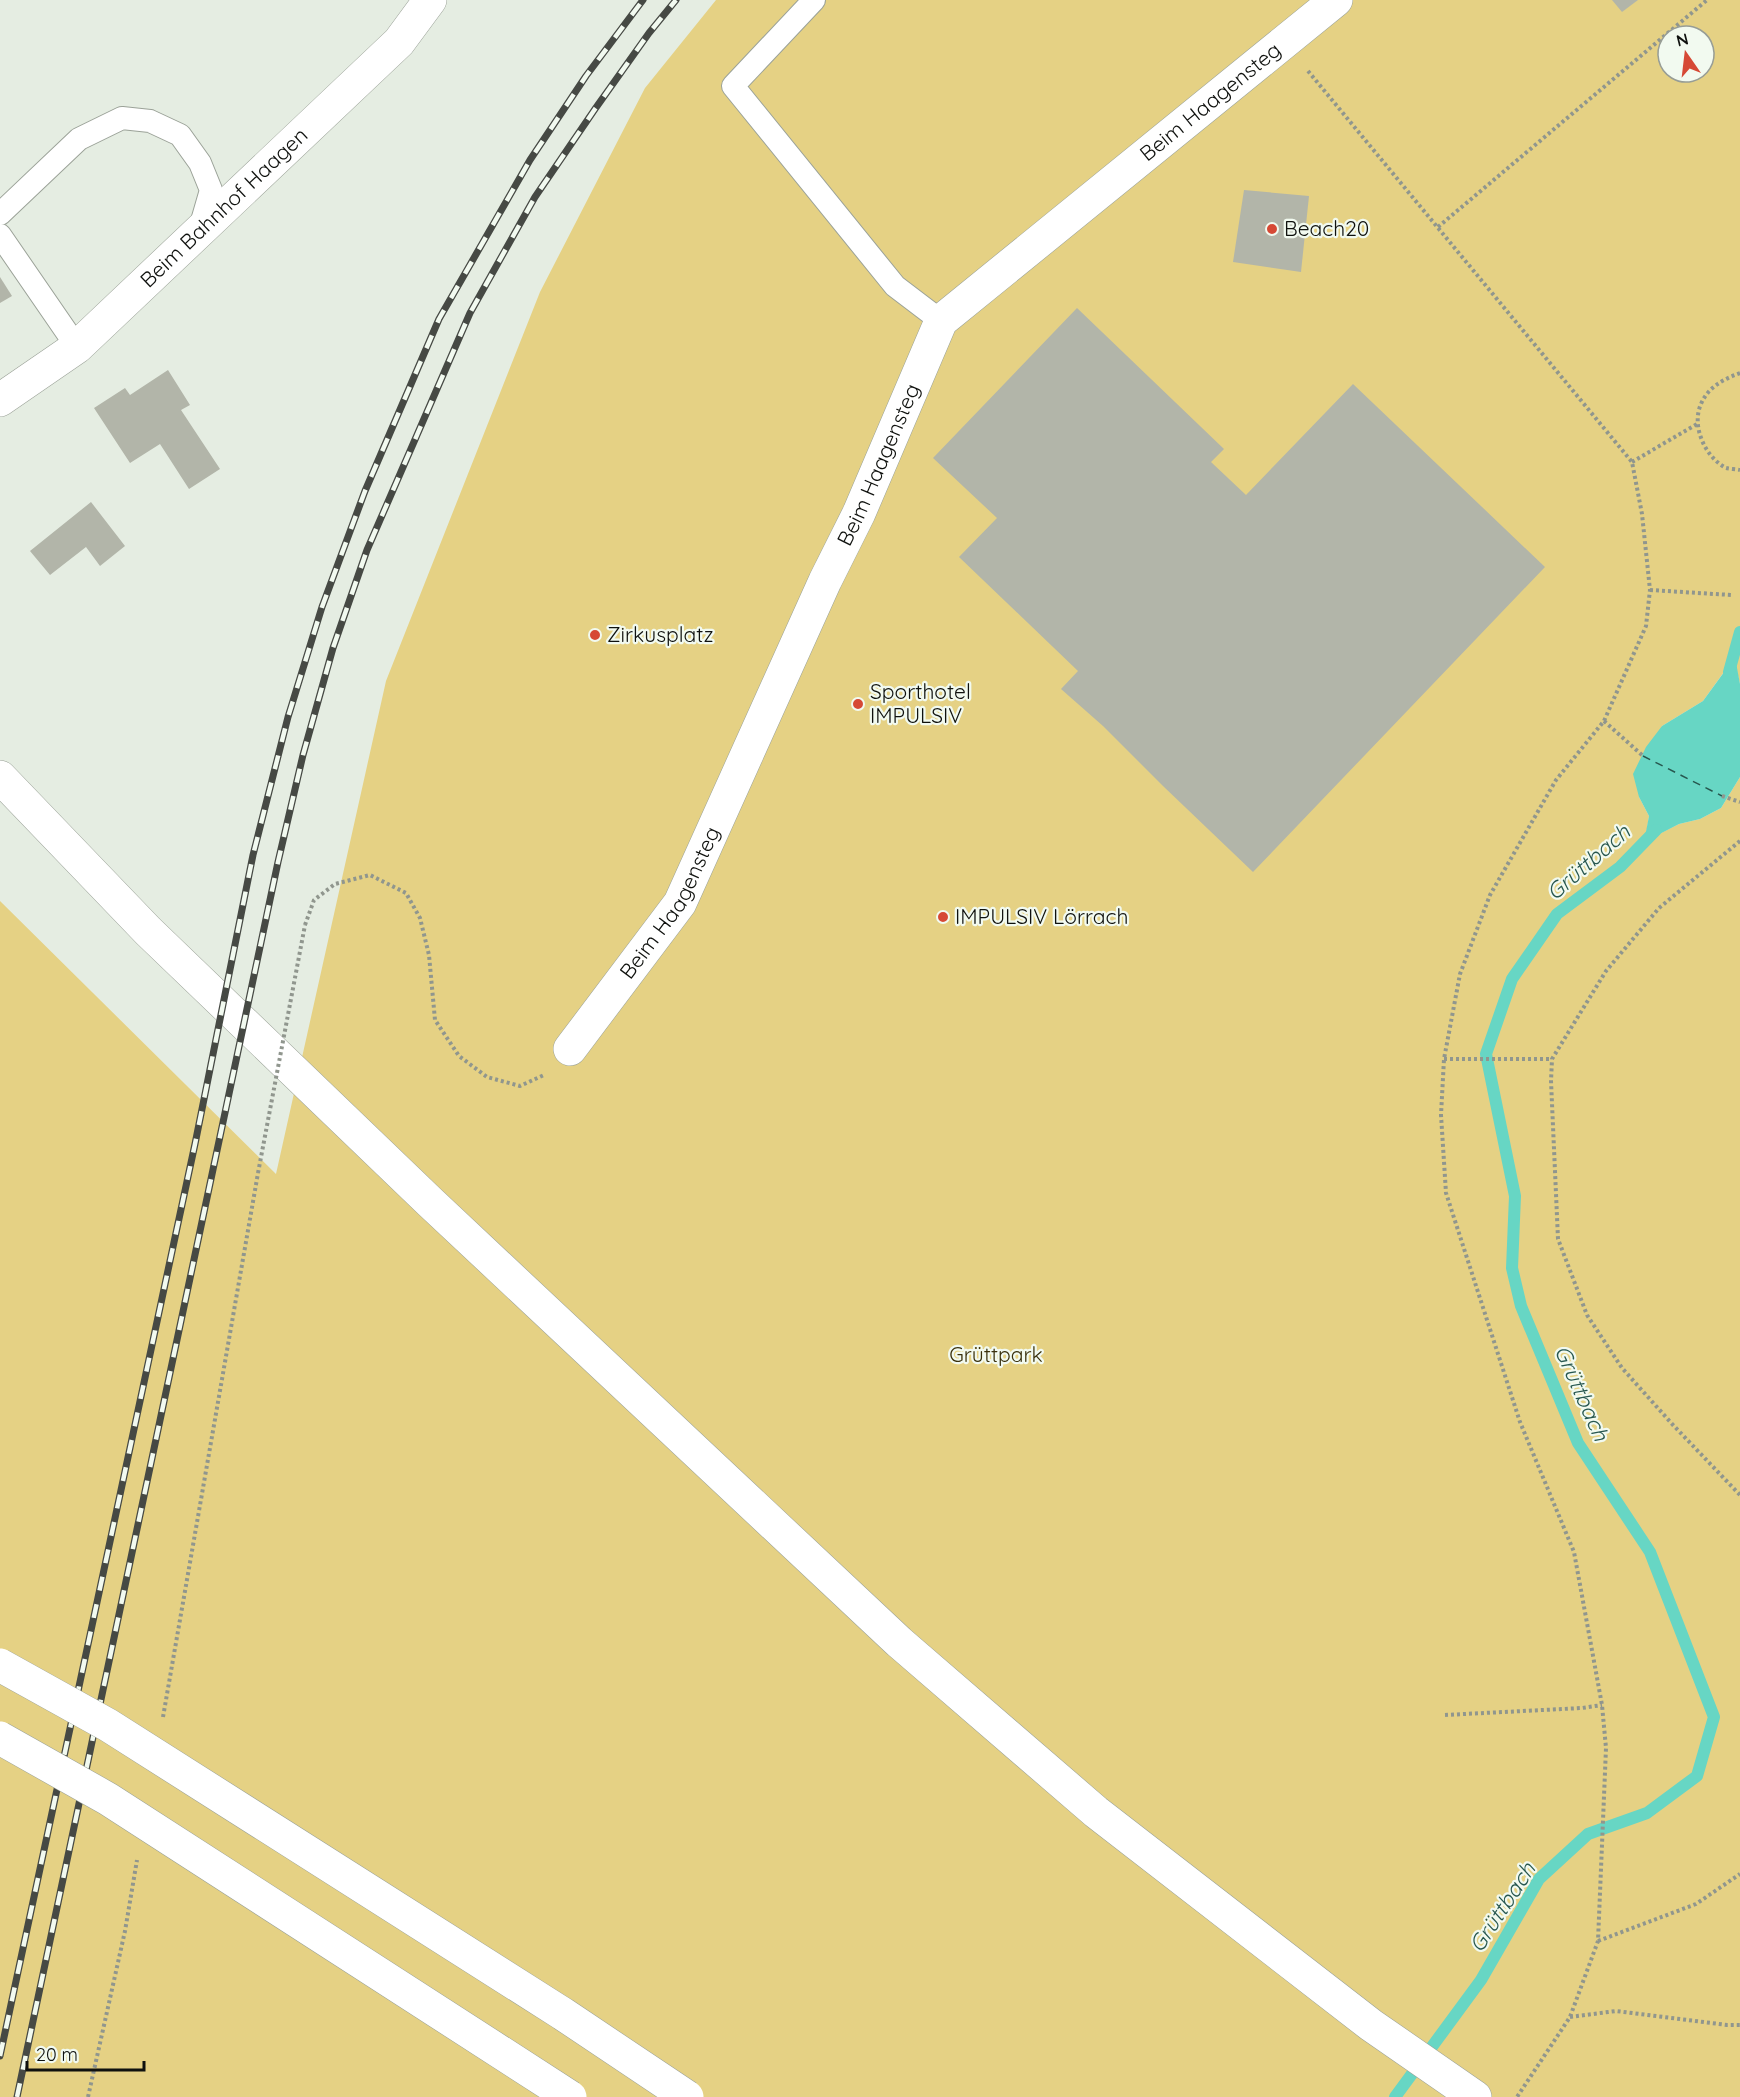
<svg xmlns="http://www.w3.org/2000/svg" width="1740" height="2097" font-family="Quicksand,sans-serif">
<rect width="100%" height="100%" fill="#e5ede2"/>
<path fill="#e5d184" fill-rule="evenodd" d="M 716,0 L 1740,0 L 1740,684 L 1734,658 L 1703,701 L 1662,726 L 1639,797 L 1649,816 L 1645,841 L 1679,824 L 1700,819 L 1721,808 L 1740,777 L 1740,2097 L 0,2097 L 0,901 L 276,1174 L 386,681 L 540,292 L 645,88 ZM 1668,36 L 1704,36 L 1704,72 L 1668,72 Z"/>
<polygon fill="#67d6c4" points="1735,657 1740,684 1740,777 1721,808 1700,819 1679,824 1644,842 1649,816 1639,797 1633,774 1646,747 1662,726 1703,701"/>
<g fill="none" stroke-linecap="round" stroke-linejoin="round">
<g stroke="#67d6c4" stroke-width="12">
<polyline points="1729,672 1740,632"/>
<polyline points="1395,2097 1481,1980 1539,1879 1588,1834 1647,1813 1697,1776 1714,1717 1650,1552 1578,1443 1521,1306 1512,1268 1515,1196 1486,1054 1512,979 1557,914 1620,867 1656,830"/>
</g>
<polyline stroke="#27574f" stroke-width="1.5" stroke-dasharray="8 6" stroke-linecap="butt" points="1643,756 1722,796"/>
</g>
<g fill="#b2b5a9">
<polygon points="1612,0 1638,0 1622,12"/>
<polygon points="1244,190 1309,196 1301,272 1233,262"/>
<polygon points="0,277 12,296 0,303"/>
<polygon points="1077,308 1224,449 1211,462 1246,495 1353,384 1545,567 1253,872 1163,786 1103,726 1061,689 1078,671 959,557 997,518 933,458"/>
<polygon points="168,370 190,405 181,410 220,469 189,489 160,444 130,463 94,408 125,388 130,395"/>
<polygon points="91,502 125,546 100,566 86,547 50,575 30,551"/>
</g>
<g fill="none" stroke-linecap="round" stroke-linejoin="round">
<defs>
<g id="service">
<polyline points="814,0 733,86 895,286 941,321"/>
<polyline points="0,214 79,139 122,118 150,121 180,135 200,163 211,190 200,228"/>
<polyline points="0,235 77,347"/>
</g>
<g id="minor">
<path id="s1" d="M 0,400 L 77,347 L 399,42 L 430,0"/>
<path id="s2" d="M 570,1049 L 680,903 L 825,581 L 859,513 L 941,321 L 1336,0"/>
</g>
<polyline id="secondary" points="0,777 148,931 430,1202 899,1642 1096,1812 1371,2025 1475,2097"/>
</defs>
<use href="#service" stroke="#9ba298" stroke-width="24"/>
<use href="#minor" stroke="#9ba298" stroke-width="34"/>
<use href="#secondary" stroke="#9ba298" stroke-width="34"/>
<g stroke="#90968e" stroke-width="4" stroke-dasharray="3 3" stroke-linecap="butt">
<polyline points="1308,71 1632,462 1642,514 1650,590 1646,626 1604,721 1556,780 1490,895 1460,974 1444,1059 1441,1115 1446,1193 1520,1422 1574,1552 1602,1705 1606,1748 1598,1941 1570,2017 1517,2097"/>
<polyline points="1438,227 1707,0"/>
<path d="M 1740,373 C 1724,379 1708,387 1701,404 C 1691,426 1705,457 1726,468 C 1730,469 1736,469 1740,470"/>
<polyline points="1632,462 1697,424"/>
<polyline points="1650,590 1731,595"/>
<polyline points="1604,721 1643,756"/>
<polyline points="1722,796 1740,802"/>
<polyline points="1740,841 1659,908 1606,971 1552,1059 1551,1081 1558,1239 1587,1315 1622,1368 1673,1425 1740,1495"/>
<polyline points="305,925 314,900 335,884 370,875 406,893 420,918 429,955 435,1020 459,1056 487,1077 520,1086 544,1075"/>
<polyline points="1444,1059 1552,1059"/>
<polyline points="1445,1715 1582,1708 1602,1705"/>
<polyline points="163,1717 258,1173"/>
<polyline points="1598,1941 1696,1904 1740,1874"/>
<polyline points="1570,2017 1616,2011 1727,2025 1740,2025"/>
<polyline points="88,2097 125,1931 137,1860"/>
</g>
<use href="#service" stroke="#fff" stroke-width="22"/>
<use href="#minor" stroke="#fff" stroke-width="33"/>
<use href="#secondary" stroke="#fff" stroke-width="33"/>
<defs>
<g id="rail">
<polyline points="0,2056 195,1144 253,855 288,717 322,607 365,491 439,319 530,160 586,76 643,0"/>
<polyline points="17,2097 278,862 303,755 333,648 367,550 470,313 535,197 595,109 649,33 676,0"/>
</g>
</defs>
<use href="#rail" stroke="#464944" stroke-width="7"/>
<use href="#rail" stroke="#f2faf0" stroke-width="4.5" stroke-dasharray="14" stroke-linecap="butt"/>
<defs>
<g id="motorway-bridge">
<polyline points="0,1665 108,1725 563,2014 687,2097"/>
<polyline points="0,1738 108,1799 570,2097"/>
</g>
</defs>
<use href="#motorway-bridge" stroke="#9ba298" stroke-width="34" stroke-linecap="butt"/>
<polyline stroke="#90968e" stroke-width="4" stroke-dasharray="3 3" stroke-linecap="butt" points="258,1173 305,925"/>
<use href="#motorway-bridge" stroke="#fff" stroke-width="33"/>
</g>
<g fill="#d64935" stroke="#f2faf0" stroke-width="2">
<circle cx="1272" cy="229" r="6"/>
<circle cx="595" cy="635" r="6"/>
<circle cx="858" cy="704" r="6"/>
<circle cx="943" cy="917" r="6"/>
</g>
<g text-anchor="middle" stroke-width="4.5" stroke-linejoin="round" paint-order="stroke">
<g font-size="21" fill="#0f110e" stroke="#f2faf0">
<text dy="7" stroke="none"><textPath href="#s2" startOffset="1168">Beim Haagensteg</textPath></text>
<text dy="7" stroke="none"><textPath href="#s1" startOffset="296">Beim Bahnhof Haagen</textPath></text>
<text dy="7" stroke="none"><textPath href="#s2" startOffset="664">Beim Haagensteg</textPath></text>
<text dy="7" stroke="none"><textPath href="#s2" startOffset="178">Beim Haagensteg</textPath></text>
</g>
<g font-size="21" fill="#0f110e" stroke="#f2faf0" text-anchor="start">
<text x="1284" y="236">Beach20</text>
<text x="607" y="642">Zirkusplatz</text>
<text x="870" y="699">Sporthotel<tspan x="870" dy="24">IMPULSIV</tspan></text>
<text x="955" y="924">IMPULSIV Lörrach</text>
</g>
<g font-size="21" fill="#39300c" stroke="#f2faf0">
<text x="996" y="1362">Grüttpark</text>
</g>
<g font-size="22" font-style="italic" fill="#27574f" stroke="#f2faf0">
<text transform="translate(1588 862) rotate(-41)" y="8">Grüttbach</text>
<text transform="translate(1582 1393) rotate(66)" y="8">Grüttbach</text>
<text transform="translate(1502 1907) rotate(-57)" y="8">Grüttbach</text>
</g>
</g>
<g transform="translate(1686 54) rotate(346)"><circle r="28" fill="#f2faf0" stroke="#979d96" stroke-width="1.5"/>
<path d="M0-4.5L10 22L0 15L-10 22Z" fill="#d64935"/>
<text y="-9" font-size="16" font-weight="bold" text-anchor="middle" fill="#0f110e">N</text>
</g>
<path d="M27 2061v9h117v-9" fill="none" stroke="#0f110e" stroke-width="3"/>
<text x="36" y="2061" font-size="18" fill="#0f110e" stroke="#f2faf0" stroke-width="4.5" paint-order="stroke">20 m</text>
</svg>
